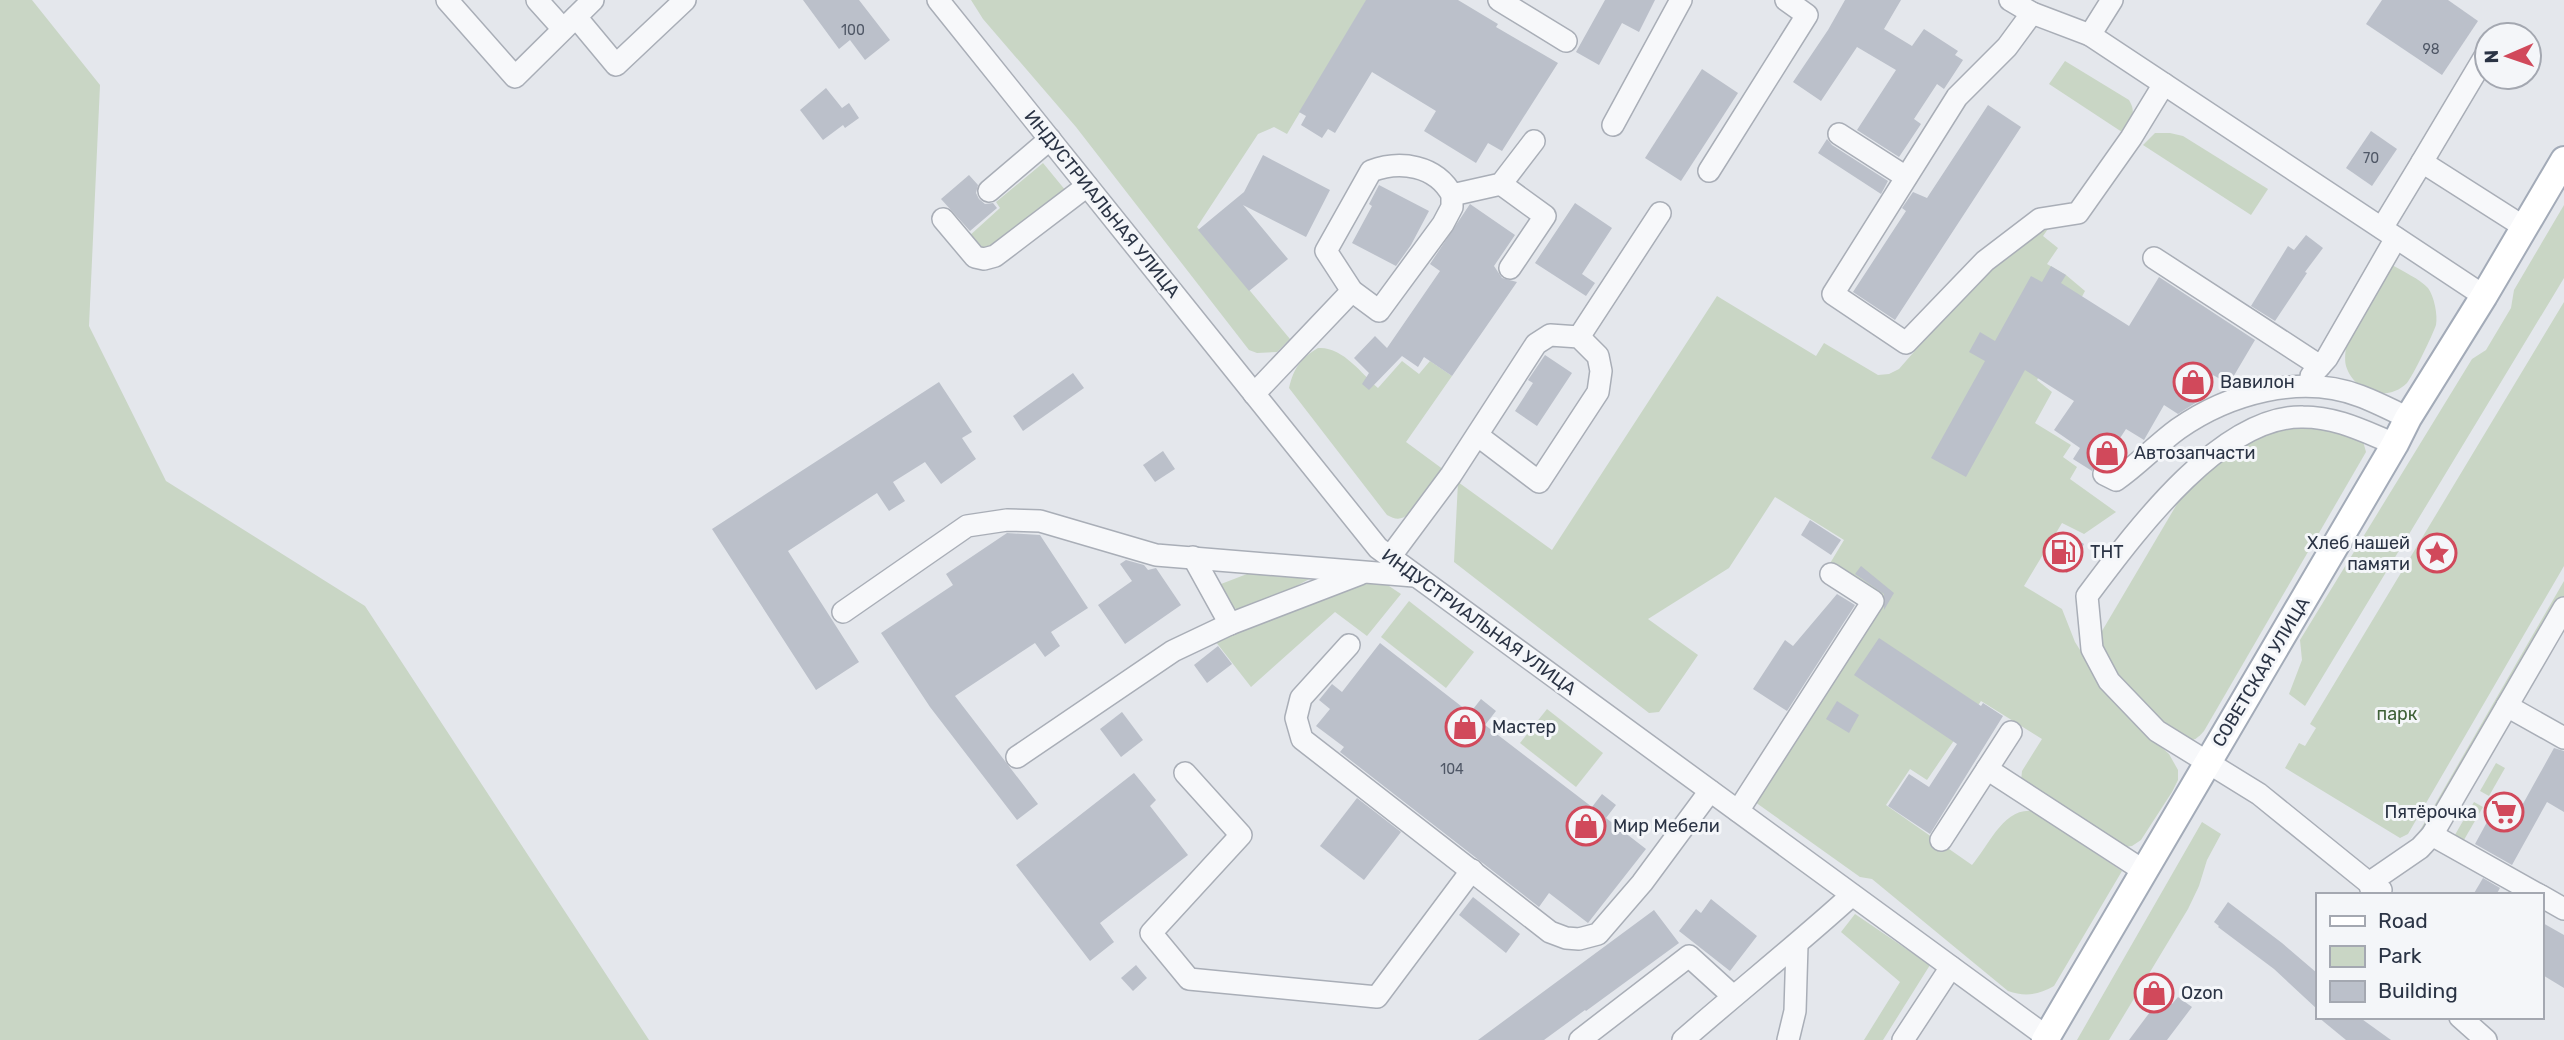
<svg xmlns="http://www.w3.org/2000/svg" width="2564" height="1040" font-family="Rubik,sans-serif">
<rect width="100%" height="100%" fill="#e4e7ec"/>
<g fill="#c9d6c5">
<polygon points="0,0 32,0 100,85 89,326 166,481 365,606 649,1040 0,1040"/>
<polygon points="971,0 1373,0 1366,1 1287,134 1274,127 1258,134 1197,227 1290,339 1277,352 1257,353 1249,350 1076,127 983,19"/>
<path d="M 2065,61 L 2129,100 C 2137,113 2131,121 2125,134 L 2049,84 Z"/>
<polygon points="2155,133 2170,133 2183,136 2268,189 2251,215 2143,145"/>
<polygon points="1043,163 1066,191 1003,244 982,251 968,237 1000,208 996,202"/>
<polygon points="2564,205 2564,278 2305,706 2289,694 2302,660 2300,640 2472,359 2486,350 2511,308 2514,290"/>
<path d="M 2039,221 L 2048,229 L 2043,236 L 2058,248 L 2047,264 L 2066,275 L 2085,291 L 2037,380 L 2052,392 L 2035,423 L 2071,445 L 2063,457 L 2077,467 L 2070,479 L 2116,512 L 2084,534 L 2062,523 L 2024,586 L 2062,609 L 2075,642 L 2104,688 L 2137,725 L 2169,754 L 2178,770 L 2178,780 L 2172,792 L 2141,840 L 2132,846 L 2126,847 L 2021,781 L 2022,771 L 2042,739 L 1981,701 L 1927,780 L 1910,769 L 1886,805 L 1972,865 C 1988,847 2003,808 2032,811 L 2122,871 L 2054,986 C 2038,995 2025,997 2008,991 L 1872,879 L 1860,877 L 1755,802 L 1881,599 L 1829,565 L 1844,540 L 1775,497 L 1729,568 L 1648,619 L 1698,655 L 1659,712 L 1649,713 L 1454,562 L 1458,482 L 1552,550 L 1717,296 L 1816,356 L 1824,343 L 1878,375 L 1889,374 L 1899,369 L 1995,259 Z"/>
<path d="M 2392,265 C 2402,271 2420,279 2428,288 C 2434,296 2438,315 2436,325 C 2433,334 2413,376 2407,383 C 2387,403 2354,392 2346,366 C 2344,358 2346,348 2347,340 Z"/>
<polygon points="2564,302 2564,566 2408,834 2400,838 2285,768 2299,743 2305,746 2316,728 2310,724"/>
<path d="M 1318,348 C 1342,346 1361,373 1378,388 L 1402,361 L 1419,374 L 1430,361 L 1452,376 L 1406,442 L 1444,470 L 1409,514 C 1401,520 1396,520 1387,515 L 1289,388 C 1294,368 1300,359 1318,348 Z"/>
<path d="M 2272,426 L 2329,428 L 2363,441 L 2366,452 L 2204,731 C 2197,739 2193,742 2182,740 L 2120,680 L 2101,649 L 2102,631 L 2177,504 L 2195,481 L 2250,437 Z"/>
<path d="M 1247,574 L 1315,576 C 1299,584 1252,613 1236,609 C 1228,606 1224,594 1220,586 L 1221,584 Z"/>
<polygon points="2564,581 2564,596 2427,827 2415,839"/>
<polygon points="1360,582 1383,582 1401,594 1367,636 1335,612 1251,687 1212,637"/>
<polygon points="1409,601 1474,652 1446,688 1381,637"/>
<polygon points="1547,709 1603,753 1576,787 1520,743"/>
<polygon points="2496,763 2505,768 2489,796 2480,791"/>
<polygon points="2474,802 2483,807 2461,845 2452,840"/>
<polygon points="2202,822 2221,834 2207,860 2199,886 2188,909 2109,1040 2077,1040"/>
<polygon points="1855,914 1930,965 1883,1040 1864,1040 1900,982 1841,932"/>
</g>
<g fill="#bbc0ca">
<polygon points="803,0 859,0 890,40 865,60 850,40 839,49"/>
<polygon points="1366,0 1458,0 1498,24 1496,27 1558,63 1502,151 1488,143 1476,163 1424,131 1436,111 1372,72 1335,133 1328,129 1322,138 1301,125 1306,116 1299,112"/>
<polygon points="1605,0 1655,0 1639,32 1622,23 1599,65 1576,52"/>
<polygon points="1845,0 1901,0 1884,29 1912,46 1924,29 1958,51 1955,55 1963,60 1944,89 1937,84 1914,119 1921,124 1899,157 1857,130 1896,70 1857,47 1821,101 1793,82 1828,30"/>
<polygon points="2382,0 2448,0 2478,21 2442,75 2366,24"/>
<polygon points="1702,69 1738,93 1681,181 1645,158"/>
<polygon points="826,88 842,108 849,103 859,118 845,128 843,125 823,140 800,110"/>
<polygon points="1988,105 2021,127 1895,320 1853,292 1906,211 1902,208 1913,192 1927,198"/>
<polygon points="2371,131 2397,149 2372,186 2346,168"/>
<polygon points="1827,139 1832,145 1888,181 1881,194 1818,153"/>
<polygon points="1263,155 1330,190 1306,237 1243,205 1288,259 1249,291 1198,230 1244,192"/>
<polygon points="969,175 978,185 976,193 979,199 985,204 993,203 997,208 970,231 941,199"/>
<polygon points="1379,185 1429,211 1411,245 1396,266 1352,243 1372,206 1369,204"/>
<polygon points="1575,203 1612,228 1582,274 1595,283 1586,296 1535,263"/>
<polygon points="1470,204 1515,235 1494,266 1502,278 1517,282 1452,376 1424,357 1418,367 1402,356 1369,390 1362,384 1369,373 1354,358 1375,336 1387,348 1440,271 1430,264"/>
<polygon points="2306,235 2323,248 2305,272 2307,273 2275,321 2251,306 2288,246 2294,250"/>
<polygon points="2051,266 2066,275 2061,283 2129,326 2159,277 2255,340 2229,384 2213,375 2197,402 2178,414 2164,405 2144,440 2126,429 2105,461 2096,463 2092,471 2073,459 2080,448 2054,430 2074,401 2025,370 1966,477 1931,458 1985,361 1969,352 1980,332 1995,341 2031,276 2042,282"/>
<polygon points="1545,355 1572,373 1537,426 1515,411 1533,383 1528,380"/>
<polygon points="1073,373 1084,388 1023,431 1013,416"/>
<polygon points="939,382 972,432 962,438 976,459 941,484 925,462 893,482 905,501 889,511 877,493 788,551 859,662 816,690 712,529"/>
<polygon points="1163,451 1175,469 1155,482 1143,465"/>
<polygon points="1810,520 1841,540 1831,555 1801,535"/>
<polygon points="2063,532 2084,544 2067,573 2046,560"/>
<polygon points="1007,533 1040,535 1088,608 1051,632 1060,646 1045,657 1035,643 955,696 1038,804 1017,820 930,707 881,633 953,585 946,574"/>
<polygon points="1126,560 1144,565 1148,570 1156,568 1181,605 1125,644 1098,605 1132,581 1120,564"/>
<polygon points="1861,566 1894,593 1884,610 1884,594 1855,574"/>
<polygon points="1837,594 1855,605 1787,711 1753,689 1785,640 1793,646"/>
<polygon points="1879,638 1981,706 1983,703 2003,716 1930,834 1888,806 1909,774 1929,787 1957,744 1854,675"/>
<polygon points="1380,643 1470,713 1481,699 1496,711 1485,725 1592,807 1602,794 1616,805 1606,818 1646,849 1588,923 1549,893 1539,907 1340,752 1344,747 1316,726 1330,709 1319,700 1332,684 1342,692"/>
<polygon points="1218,646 1232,664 1207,683 1194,665"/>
<polygon points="1837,701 1859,715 1849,733 1826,719"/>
<polygon points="1122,712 1143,740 1121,757 1100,729"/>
<polygon points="2554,748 2564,751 2564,812 2547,802 2512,865 2475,844 2499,800 2519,811"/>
<polygon points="1134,773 1156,800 1150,806 1188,855 1100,923 1114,942 1090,961 1016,865"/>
<polygon points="1357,798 1401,832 1364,880 1320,846"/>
<polygon points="2483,878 2500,888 2496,895 2473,895"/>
<polygon points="1473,897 1520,934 1506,953 1459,915"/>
<polygon points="1711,899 1757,936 1730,971 1679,931 1696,909 1701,913"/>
<polygon points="2228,902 2282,943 2317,973 2317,1009 2274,969 2218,927 2219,926 2214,922"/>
<polygon points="1654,910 1679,943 1586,1011 1585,1010 1544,1040 1478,1040"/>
<polygon points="2541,922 2564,935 2564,988 2541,974"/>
<polygon points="1136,965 1147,978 1133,991 1121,978"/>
<polygon points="2162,996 2172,1004 2178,997 2192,1007 2167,1040 2129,1040"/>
<polygon points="2318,1017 2359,1017 2391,1040 2346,1040"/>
</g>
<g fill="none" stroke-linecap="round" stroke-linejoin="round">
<defs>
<g id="minor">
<polyline points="447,0 515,77 593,0"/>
<polyline points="537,0 563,29"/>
<polyline points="938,0 1378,548 2047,1037"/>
<polyline points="1499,0 1566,41"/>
<polyline points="2010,0 2032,13 2090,35 2484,296"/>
<polyline points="2032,13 2007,47 1957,97 1833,294 1906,343 1985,261 2040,219 2078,213 2131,138 2164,84"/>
<polyline points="576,17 616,65 685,0"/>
<polyline points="2090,35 2112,0"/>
<polyline points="1613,125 1681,0"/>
<polyline points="1839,134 1906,177"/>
<polyline points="2422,162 2487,53"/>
<polyline points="1709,171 1807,15 1786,0"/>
<polyline points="1501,184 1545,216 1510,268"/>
<polyline points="989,191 1050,139"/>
<path d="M 1452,195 C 1436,165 1400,160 1371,171 L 1326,251 L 1352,291 L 1379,311 L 1443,224 L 1452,207 L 1452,195 L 1501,184 L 1534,141"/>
<polyline points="943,219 975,257 984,259 995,256 1087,186"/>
<polyline points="2382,228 2422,162 2524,227"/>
<polyline points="2154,258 2320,366"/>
<polyline points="1579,337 1660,213"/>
<polyline points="2311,376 2327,358 2396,238"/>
<polyline points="1254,394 1352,291"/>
<path d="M 2104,474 L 2116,480 C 2138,465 2156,445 2178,429 C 2228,394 2300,373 2360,396 C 2376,402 2392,410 2408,418"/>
<polyline points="1193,557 1230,624"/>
<polyline points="1390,557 1451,475 1536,344 1550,335 1579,337 1598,356 1601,371 1598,392 1539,482 1477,435"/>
<polyline points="843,612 967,526 1007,520 1040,521 1156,555 1414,576"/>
<polyline points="1349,645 1301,698 1296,718 1302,739 1550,932 1566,938 1579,939 1598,934 1642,883 1710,791"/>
<polyline points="2507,706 2564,738"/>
<polyline points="1017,757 1173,651 1230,624 1360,574"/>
<polyline points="1987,769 2144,871"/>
<polyline points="1185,773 1241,835 1151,933 1189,979 1377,997 1472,870"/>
<polyline points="1738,811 1873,601 1831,574"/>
<polyline points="2432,835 2539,895"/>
<polyline points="1941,840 2011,732"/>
<polyline points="2381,890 2369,883 2420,848 2432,835 2564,608"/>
<path d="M 2373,895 L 2369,883 L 2259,794 L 2157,731 L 2109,681 L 2092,649 L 2087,596 C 2133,535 2220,415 2303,417 C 2337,417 2365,432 2395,444"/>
<polyline points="2541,896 2564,909"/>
<polyline points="2460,1017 2486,1040"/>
<polyline points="1580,1040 1689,956 1733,996"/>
<path d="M 1683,1040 C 1739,991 1797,945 1852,895"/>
<polyline points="1788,1040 1795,1011 1797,945"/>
<polyline points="1903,1040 1951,967"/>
</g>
<polyline id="major" points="2045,1040 2395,444 2408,418 2484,296 2564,160"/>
</defs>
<use href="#minor" stroke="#a9aeb7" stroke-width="24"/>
<use href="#major" stroke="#a3abb8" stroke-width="30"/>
<use href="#minor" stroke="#f7f8fa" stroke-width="21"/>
<use href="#major" stroke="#fff" stroke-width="26"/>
</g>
<defs>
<symbol id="shop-ring" viewBox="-11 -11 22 22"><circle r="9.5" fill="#f4f6f9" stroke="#d1495b" stroke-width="1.5"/><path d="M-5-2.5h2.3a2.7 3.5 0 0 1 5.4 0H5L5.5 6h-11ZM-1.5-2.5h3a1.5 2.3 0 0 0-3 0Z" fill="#d1495b"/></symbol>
<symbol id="fuel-ring" viewBox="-11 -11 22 22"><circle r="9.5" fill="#f4f6f9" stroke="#d1495b" stroke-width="1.5"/><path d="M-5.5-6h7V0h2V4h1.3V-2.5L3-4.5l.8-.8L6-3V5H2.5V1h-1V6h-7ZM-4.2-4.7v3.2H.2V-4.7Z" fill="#d1495b"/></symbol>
<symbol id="sight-ring" viewBox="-11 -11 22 22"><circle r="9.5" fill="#f4f6f9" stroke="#d1495b" stroke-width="1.5"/><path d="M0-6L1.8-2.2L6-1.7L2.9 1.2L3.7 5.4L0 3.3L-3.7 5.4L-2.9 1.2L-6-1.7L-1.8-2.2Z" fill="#d1495b"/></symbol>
<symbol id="supermarket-ring" viewBox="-11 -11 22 22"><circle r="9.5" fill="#f4f6f9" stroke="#d1495b" stroke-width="1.5"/><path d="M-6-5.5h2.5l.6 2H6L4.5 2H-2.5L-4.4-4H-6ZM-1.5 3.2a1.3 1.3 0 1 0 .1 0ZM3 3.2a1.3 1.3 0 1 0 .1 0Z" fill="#d1495b"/></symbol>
</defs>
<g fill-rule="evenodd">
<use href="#shop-ring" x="2171" y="360" width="44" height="44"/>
<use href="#shop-ring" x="2085" y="431" width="44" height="44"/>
<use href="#fuel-ring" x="2041" y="530" width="44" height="44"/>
<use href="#sight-ring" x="2415" y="531" width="44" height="44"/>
<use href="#shop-ring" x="1443" y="705" width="44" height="44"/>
<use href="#supermarket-ring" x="2482" y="790" width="44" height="44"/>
<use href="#shop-ring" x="1564" y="804" width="44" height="44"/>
<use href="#shop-ring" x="2132" y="971" width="44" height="44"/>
</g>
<g text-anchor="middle" stroke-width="6" stroke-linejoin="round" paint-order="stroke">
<g font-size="14" fill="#4f5766">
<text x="853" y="35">100</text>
<text x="2431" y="54">98</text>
<text x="2371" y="163">70</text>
<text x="1452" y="774">104</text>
</g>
<g font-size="18" fill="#2b3445" stroke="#f4f6f9">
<text transform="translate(1102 204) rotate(51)" y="6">ИНДУСТРИАЛЬНАЯ УЛИЦА</text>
<text transform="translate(1479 622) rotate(36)" y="6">ИНДУСТРИАЛЬНАЯ УЛИЦА</text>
<text transform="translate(2261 672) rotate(-59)" y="6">СОВЕТСКАЯ УЛИЦА</text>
</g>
<g font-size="18" fill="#2b3445" stroke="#f4f6f9" text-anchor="start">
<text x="2220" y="388">Вавилон</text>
<text x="2134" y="459">Автозапчасти</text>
<text x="2410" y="549" text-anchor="end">Хлеб нашей<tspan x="2410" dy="21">памяти</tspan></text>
<text x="2090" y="558">ТНТ</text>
<text x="1492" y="733">Мастер</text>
<text x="2477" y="818" text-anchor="end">Пятёрочка</text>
<text x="1613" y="832">Мир Мебели</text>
<text x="2181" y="999">Ozon</text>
</g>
<g font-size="18" fill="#3f6138" stroke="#f4f6f9">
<text x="2397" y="720">парк</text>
</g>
</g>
<rect x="2316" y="893" width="228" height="126" fill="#f4f6f9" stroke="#a4a8b1" stroke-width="2"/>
<rect x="2330" y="916" width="35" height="10" fill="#ffffff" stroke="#a4a8b1" stroke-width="2"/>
<text x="2378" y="928" font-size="21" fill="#2b3445">Road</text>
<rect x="2330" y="946" width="35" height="21" fill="#c9d6c5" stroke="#a4a8b1" stroke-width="2"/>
<text x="2378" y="963" font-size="21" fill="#2b3445">Park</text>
<rect x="2330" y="981" width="35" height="21" fill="#bbc0ca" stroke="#a4a8b1" stroke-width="2"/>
<text x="2378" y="998" font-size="21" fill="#2b3445">Building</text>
<g transform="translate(2508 56) rotate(268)"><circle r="33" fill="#f4f6f9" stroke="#a4a8b1" stroke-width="2"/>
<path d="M0-5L12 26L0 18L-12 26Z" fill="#d1495b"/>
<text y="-10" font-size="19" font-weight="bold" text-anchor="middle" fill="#2b3445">N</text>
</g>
</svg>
